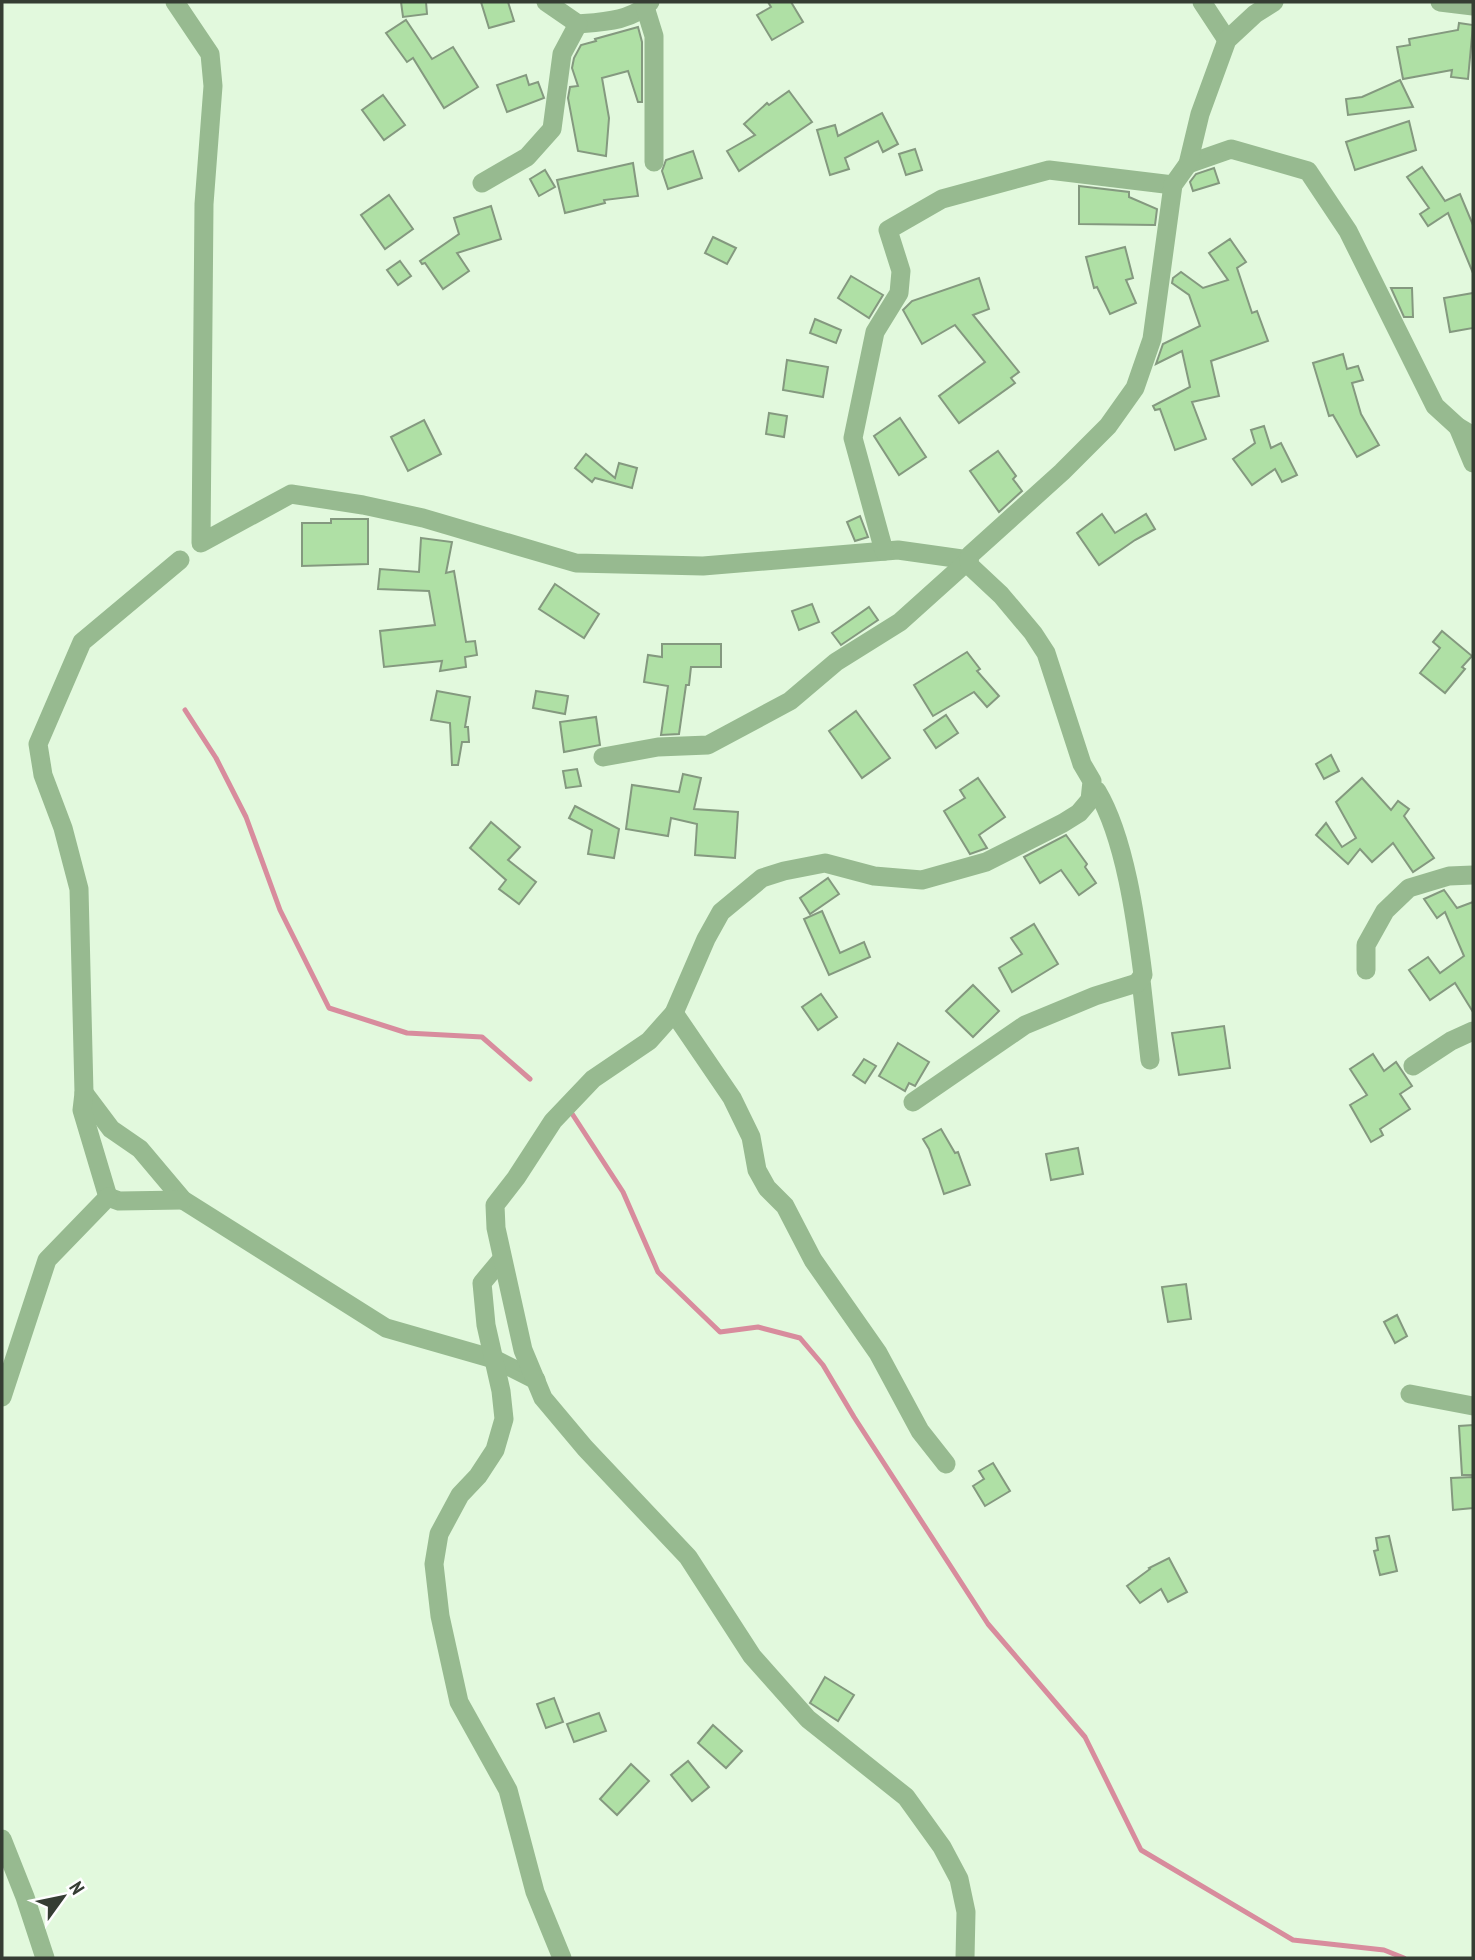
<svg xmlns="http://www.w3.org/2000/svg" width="1475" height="1960" font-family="'PT Sans Narrow',sans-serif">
<rect width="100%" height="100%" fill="#e2f9dd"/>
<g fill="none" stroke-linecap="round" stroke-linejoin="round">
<g stroke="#d88c9d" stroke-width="5">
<polyline points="185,710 216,758 246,817 280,910 329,1008 407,1033 482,1037 530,1079"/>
<polyline points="569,1109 623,1192 658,1272 720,1332 758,1327 800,1338 823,1365 854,1417 988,1624 1085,1737 1141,1850 1293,1940 1384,1950 1404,1958"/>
</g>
</g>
<g fill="#afe0a5" stroke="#84997f" stroke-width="2">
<polygon points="401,2 426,2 427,14 403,17"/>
<polygon points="481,2 508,2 514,21 489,28"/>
<polygon points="768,2 791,2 803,22 772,40 757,15 771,7"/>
<polygon points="406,20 432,59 453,47 478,87 444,108 413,58 407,62 386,33"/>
<polygon points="1459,23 1473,25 1468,79 1451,77 1452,70 1403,79 1397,47 1410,45 1409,39 1458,30"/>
<polygon points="638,27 642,42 642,102 638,102 628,71 602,78 609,118 606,156 578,151 568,98 570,87 578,86 572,68 574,58 581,45 596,41 595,39"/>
<polygon points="526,75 529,85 538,82 544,98 507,112 497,85"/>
<polygon points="1400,80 1413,107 1348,115 1346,99 1362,97"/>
<polygon points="789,91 812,122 739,171 727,151 755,135 744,124 767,103 769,105"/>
<polygon points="383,95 405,125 384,140 362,110"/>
<polygon points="882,113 898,144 883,152 878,141 845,158 849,169 830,175 817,130 835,125 838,136"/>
<polygon points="1409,121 1416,150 1355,170 1346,142"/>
<polygon points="915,149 922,170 906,175 899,154"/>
<polygon points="693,151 702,178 668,189 662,171 666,160"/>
<polygon points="633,163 638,196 604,200 605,203 565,213 557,180"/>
<polygon points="1422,167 1445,201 1460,194 1473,225 1473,273 1448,213 1428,226 1420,214 1429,208 1407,177"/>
<polygon points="1214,168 1219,183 1193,191 1190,182 1196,174"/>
<polygon points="545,170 555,187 539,196 530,179"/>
<polygon points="1079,186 1129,192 1129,197 1157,209 1155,225 1079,224"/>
<polygon points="389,195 413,229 385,249 361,215"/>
<polygon points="491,206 501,239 457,253 469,271 443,289 425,263 422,264 420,261 459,234 454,218"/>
<polygon points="713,237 736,248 727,264 705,253"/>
<polygon points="1230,239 1246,262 1237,268 1252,313 1257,311 1268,341 1211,361 1219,396 1192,402 1206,439 1175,450 1160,409 1155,410 1153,406 1190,387 1182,351 1156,364 1163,344 1200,326 1189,295 1172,283 1173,278 1181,272 1203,288 1228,280 1209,253"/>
<polygon points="1125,247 1133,278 1126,280 1136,303 1110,314 1097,287 1094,288 1086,257"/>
<polygon points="400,261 411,276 398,285 387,270"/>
<polygon points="851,276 883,295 869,318 838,298"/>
<polygon points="979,278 989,309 973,315 1019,372 1011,378 1015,383 959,423 939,396 985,362 955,325 922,344 903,310 912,301"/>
<polygon points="1391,288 1412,288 1413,317 1404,317"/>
<polygon points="1473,293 1473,328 1450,332 1444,298"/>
<polygon points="815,319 841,330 836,343 810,333"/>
<polygon points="1343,354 1347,369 1358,366 1363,380 1352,383 1361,414 1379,445 1357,457 1333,415 1329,416 1313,363"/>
<polygon points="787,360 828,367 823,397 783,390"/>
<polygon points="769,413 787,416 784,437 766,434"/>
<polygon points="900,418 926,457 899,475 874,436"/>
<polygon points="424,420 441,454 408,471 391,437"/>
<polygon points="1264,426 1271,448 1281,443 1297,475 1282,482 1275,469 1252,485 1233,459 1255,443 1251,430"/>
<polygon points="998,451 1016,476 1013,479 1022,491 999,512 970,471"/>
<polygon points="586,454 615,478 619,463 637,468 632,488 595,478 592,482 575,468"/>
<polygon points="1102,514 1115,533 1146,514 1155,529 1135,540 1099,565 1077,533"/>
<polygon points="860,516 868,537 855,541 847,522"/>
<polygon points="331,519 368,519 368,564 302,566 302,523 331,523"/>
<polygon points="421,538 452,542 446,573 454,571 466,642 475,641 477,655 465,657 466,667 440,671 442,661 384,667 380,631 435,625 429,591 378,589 380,569 419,572"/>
<polygon points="555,584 599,614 584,638 539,609"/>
<polygon points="812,604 819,622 799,630 792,611"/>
<polygon points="869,607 878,620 841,645 832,633"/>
<polygon points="1442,631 1472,656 1462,667 1465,669 1445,693 1420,673 1440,648 1433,642"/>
<polygon points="662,644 721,644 721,667 691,667 689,685 686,685 679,734 661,735 668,686 644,682 648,655 662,657"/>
<polygon points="967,652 980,669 977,671 999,696 987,707 974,692 933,716 914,685"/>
<polygon points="437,691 470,697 465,727 468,727 469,742 462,742 458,765 452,765 450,723 431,720"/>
<polygon points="536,691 568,696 565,714 533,708"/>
<polygon points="856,711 890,758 862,778 829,731"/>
<polygon points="946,715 958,733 936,748 924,730"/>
<polygon points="596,717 600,745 564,752 560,722"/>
<polygon points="1331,755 1339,771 1324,779 1316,764"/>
<polygon points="577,769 581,786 566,788 563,771"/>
<polygon points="683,774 701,778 694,809 738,812 735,858 695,855 697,824 671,818 668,836 626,829 632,785 679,792"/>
<polygon points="978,778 1005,817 979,835 987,848 970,854 944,811 965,798 960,790"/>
<polygon points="1362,778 1391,810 1398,801 1409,809 1404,816 1434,858 1413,872 1393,843 1372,862 1360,849 1348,864 1316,835 1326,823 1342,847 1356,838 1336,802"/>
<polygon points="575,806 619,829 614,858 588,854 592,830 569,818"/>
<polygon points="491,822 520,847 508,860 536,882 519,904 499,889 506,880 470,848"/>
<polygon points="1066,835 1087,864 1085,867 1096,883 1079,895 1061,870 1040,883 1024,857"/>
<polygon points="828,878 839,894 810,914 800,898"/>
<polygon points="1444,890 1457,908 1473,902 1473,1012 1455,983 1430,1000 1409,970 1428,957 1440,973 1464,956 1445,912 1437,918 1424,899"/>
<polygon points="822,911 840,953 864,942 870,957 829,975 804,919"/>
<polygon points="1034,924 1058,964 1012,992 999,968 1022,954 1011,938"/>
<polygon points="973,985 999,1011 973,1037 946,1011"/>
<polygon points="821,994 837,1017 818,1030 802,1007"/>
<polygon points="1224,1026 1230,1068 1179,1075 1172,1033"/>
<polygon points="898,1043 929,1062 915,1086 909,1083 905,1091 879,1076"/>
<polygon points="1373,1054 1384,1071 1396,1062 1412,1086 1400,1094 1410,1109 1380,1129 1383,1135 1371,1142 1350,1105 1367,1095 1350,1069"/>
<polygon points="864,1059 876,1066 865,1083 853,1075"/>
<polygon points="941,1129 955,1153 958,1152 970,1185 944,1194 929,1149 923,1139"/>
<polygon points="1078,1148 1083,1174 1051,1180 1046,1154"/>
<polygon points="1186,1284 1191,1319 1168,1322 1162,1287"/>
<polygon points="1397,1315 1407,1336 1395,1343 1384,1322"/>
<polygon points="1473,1425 1473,1475 1462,1475 1459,1426"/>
<polygon points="993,1463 1010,1491 985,1506 973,1486 984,1479 979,1471"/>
<polygon points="1473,1477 1473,1508 1453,1510 1451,1478"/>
<polygon points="1389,1536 1397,1571 1380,1575 1374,1551 1378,1550 1376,1538"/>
<polygon points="1169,1558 1187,1592 1168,1602 1161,1589 1140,1603 1127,1586 1150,1569 1149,1568"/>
<polygon points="825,1677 854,1695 838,1721 810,1703"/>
<polygon points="554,1698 563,1722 546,1728 537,1704"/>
<polygon points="599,1713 606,1731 574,1742 567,1724"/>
<polygon points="713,1725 742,1751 726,1768 698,1743"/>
<polygon points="688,1761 709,1787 692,1801 671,1775"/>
<polygon points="631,1764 649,1781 617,1815 600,1799"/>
</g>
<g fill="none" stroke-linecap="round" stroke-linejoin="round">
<g stroke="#97ba90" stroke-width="19">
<polyline points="175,2 210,54 213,86 204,204 201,543 291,494 363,505 423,518 576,563 703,566 898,550 969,560"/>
<path d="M 546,2 L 578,24 C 602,22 633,21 650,2"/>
<polyline points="1202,2 1227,40"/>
<polyline points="1440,2 1473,6"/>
<polyline points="645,7 654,36 654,162"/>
<polyline points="1188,164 1231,149 1308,171 1348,231 1435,406 1458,427 1473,436"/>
<polyline points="482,183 527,157 552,129 562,54 578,24"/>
<polyline points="1458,427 1473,463"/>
<polyline points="884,551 853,438 875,332 899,293 901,271 888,230 942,199 1049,170 1173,185"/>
<polyline points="603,757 658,747 708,745 790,701 836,662 900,622 969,560"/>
<polyline points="1366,970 1366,945 1385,911 1409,888 1449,876 1473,875"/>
<polyline points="1141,980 1150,1060"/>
<polyline points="674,1013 732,1098 751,1137 757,1170 767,1188 785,1206 813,1260 878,1353 920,1431 946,1464"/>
<polyline points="1413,1066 1451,1041 1473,1031"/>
<polyline points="84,1093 111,1129 140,1149 183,1200 386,1328 494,1359 536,1380"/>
<path d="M 913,1102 L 1025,1025 L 1095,996 L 1137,983 L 1143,975 C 1136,920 1125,838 1097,791 L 1092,793"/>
<polyline points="108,1197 82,1110 84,1093 79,889 63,828 43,775 38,744 82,642 180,560"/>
<polyline points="108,1197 119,1201 183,1200"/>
<polyline points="502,1259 482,1283 486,1325 501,1391 504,1419 495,1450 478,1476 460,1495 439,1534 434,1564 440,1616 459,1702 508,1790 535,1892 562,1958"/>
<polyline points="1410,1394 1473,1406"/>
<polyline points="2,1397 47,1260 108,1197"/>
<polyline points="2,1839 25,1897 45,1958"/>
<polyline points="965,1958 966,1912 959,1879 942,1847 906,1797 808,1719 752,1656 688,1557 585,1448 543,1398 523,1350 496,1228 495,1205 516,1178 553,1121 593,1079 649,1041 674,1013 706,939 721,912 762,878 784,871 825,863 874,876 922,880 986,862 1063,823 1079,813 1090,800 1092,781 1082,764 1046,653 1033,633 1001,595 970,566 969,560 970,555 1062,472 1108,426 1135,388 1152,339 1173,185 1188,164 1200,114 1227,40 1255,14 1274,2"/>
</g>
</g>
<rect width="1475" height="1960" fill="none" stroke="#353d33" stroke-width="7"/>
<g transform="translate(63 1897) rotate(57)" stroke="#fefefe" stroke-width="5" paint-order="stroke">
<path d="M0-5L12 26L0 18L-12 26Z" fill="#353d33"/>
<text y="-10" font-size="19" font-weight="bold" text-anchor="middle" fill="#353d33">N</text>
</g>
</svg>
